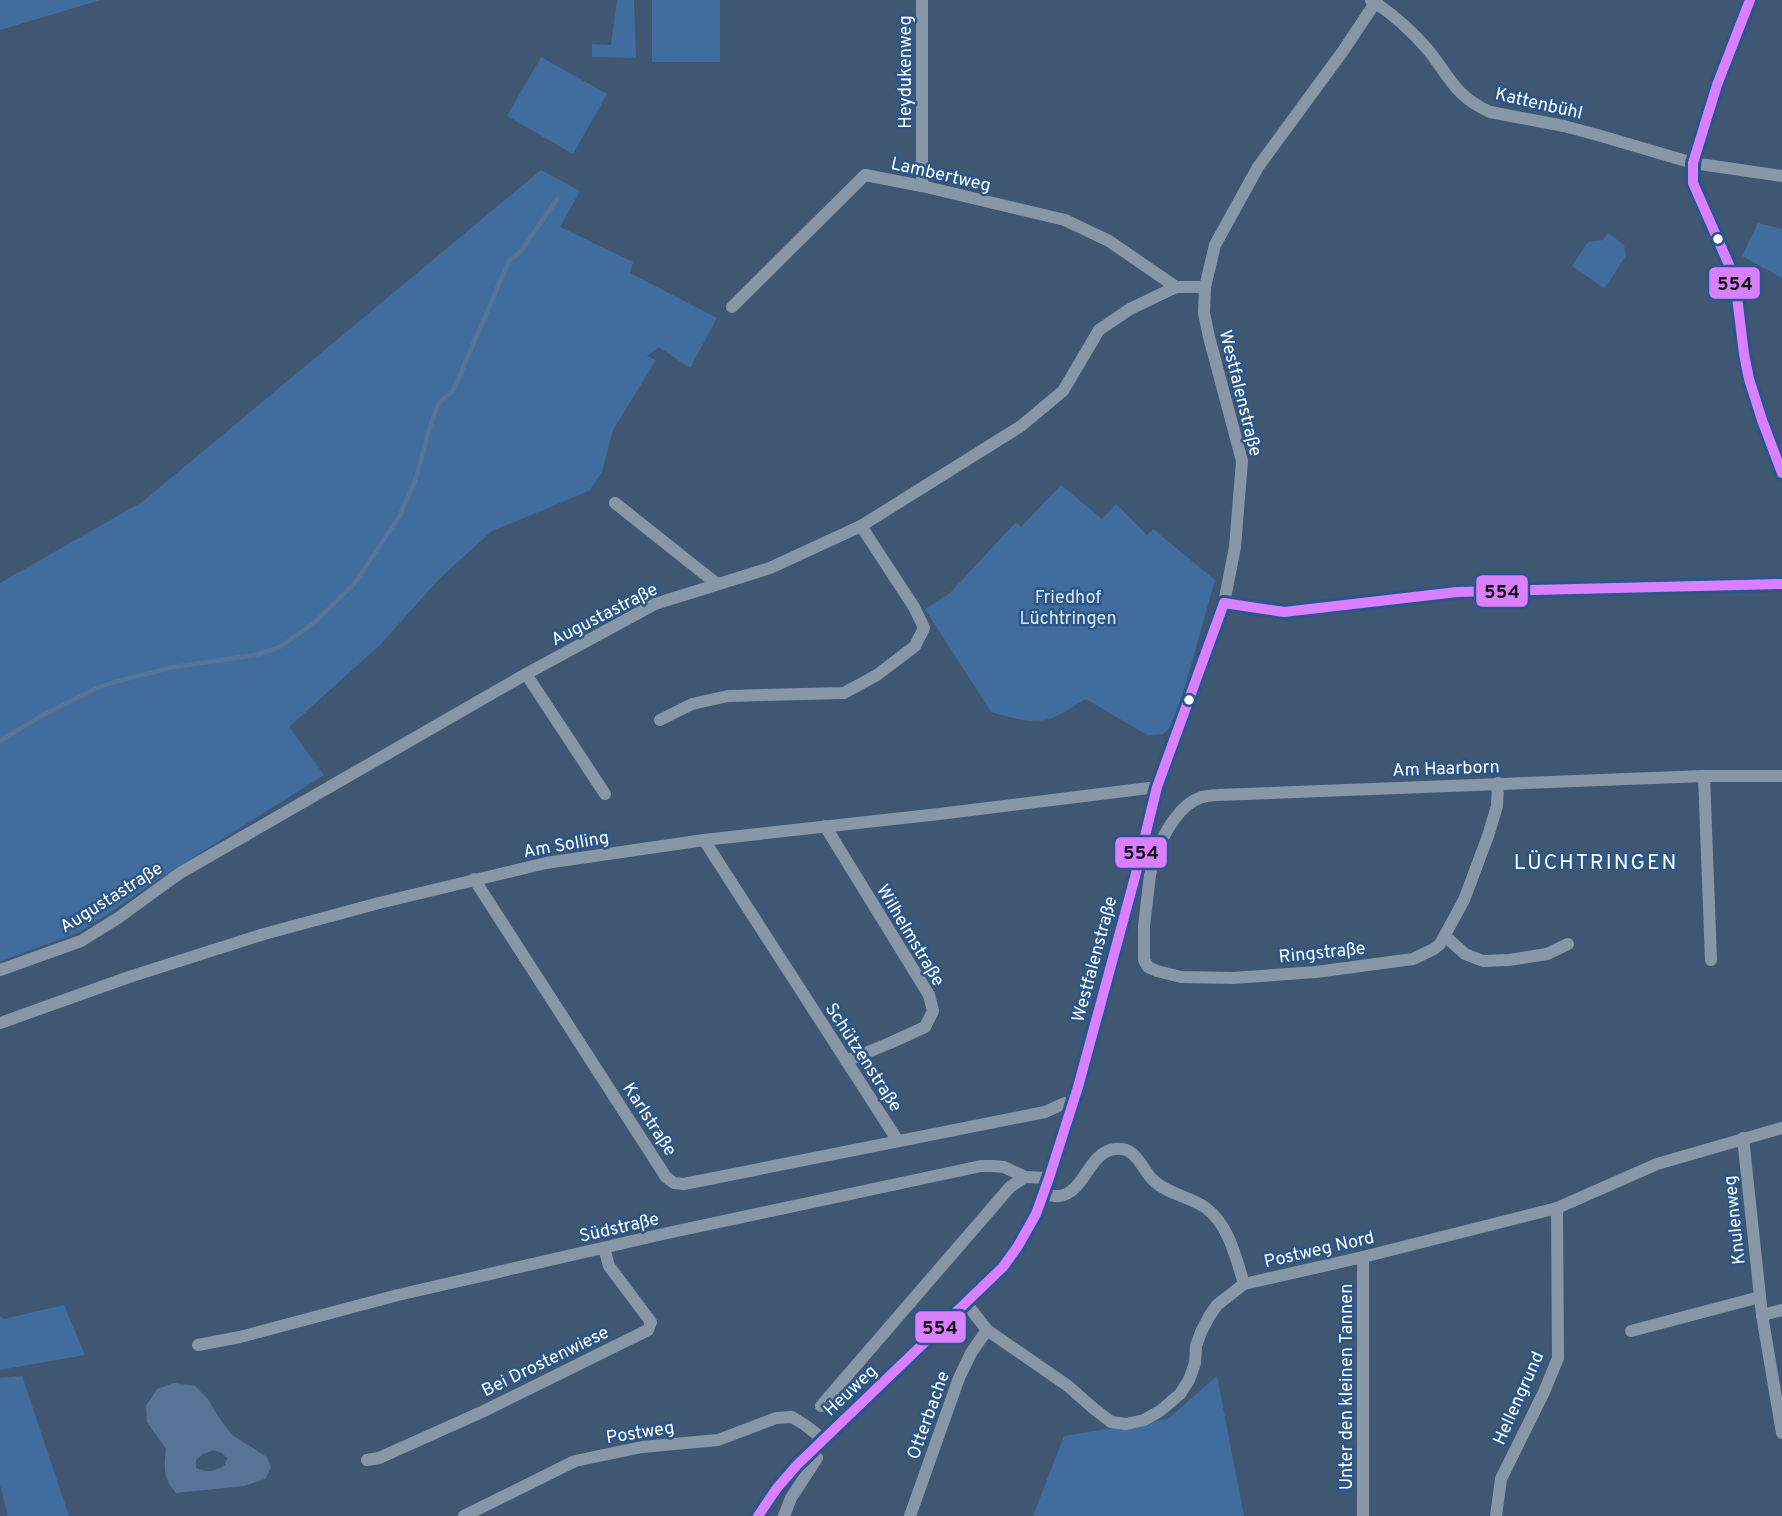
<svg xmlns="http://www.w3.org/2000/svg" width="1782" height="1516" font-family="Overpass,sans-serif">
<rect width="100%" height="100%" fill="#405773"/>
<g fill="#406d9d">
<polygon points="0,0 101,0 0,30"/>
<polygon points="617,0 634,0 636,58 592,57 592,44 611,45"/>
<rect x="652" y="0" width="68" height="62"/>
<polygon points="541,57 607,94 573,154 507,116"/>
<polygon points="541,170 580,191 560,227 633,262 630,273 717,318 690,368 659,347 647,356 656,360 613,430 602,472 589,491 492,531 440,578 381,644 289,727 324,775 151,884 105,916 75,934 0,961 0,583 142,502"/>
<polygon points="1758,223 1782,229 1782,278 1742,256"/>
<polygon points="1608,233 1624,245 1626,255 1607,285 1604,288 1572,266 1588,242 1603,240"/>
<path d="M 1061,485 L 1102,519 L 1116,504 L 1147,535 L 1153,529 L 1215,580 L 1175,722 L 1163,734 L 1147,735 L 1086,699 C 1076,704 1067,711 1057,716 C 1037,726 1011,718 991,712 L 925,609 L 950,593 L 1016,522 L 1021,527 Z"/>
<polygon points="64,1305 85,1355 0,1370 0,1317 4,1319"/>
<polygon points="22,1376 69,1516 8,1516 0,1485 0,1378"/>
<polygon points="1217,1376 1244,1516 1033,1516 1064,1436 1168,1419"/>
</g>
<path fill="#577496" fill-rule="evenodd" d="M 174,1383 L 195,1386 L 208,1399 L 219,1418 L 232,1435 L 267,1457 L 271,1468 L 265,1479 L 244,1486 L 176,1493 C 163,1478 164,1469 166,1449 L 147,1422 L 146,1406 L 157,1389 ZM 214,1450 L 222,1453 L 227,1458 L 225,1465 C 215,1472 207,1473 196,1468 L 196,1460 L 203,1454 Z"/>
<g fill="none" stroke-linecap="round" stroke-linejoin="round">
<polyline stroke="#577496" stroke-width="4.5" points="0,741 41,716 97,688 114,682 174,667 255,655 278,648 313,624 354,584 400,515 416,478 432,420 439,403 453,391 509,261 522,250 557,199"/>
<polyline stroke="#5d7088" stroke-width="12" stroke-dasharray="12 6" stroke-linecap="butt" points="1060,1140 1069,1114"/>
<g stroke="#8797a8" stroke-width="12">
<path d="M 1371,0 C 1393,14 1412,31 1429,51 C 1450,78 1456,97 1490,112 L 1564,126 L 1601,136 L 1693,163 L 1782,176"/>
<path d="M 1750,0 L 1717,85 L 1693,163 L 1693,183 L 1733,274 C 1741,304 1739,335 1746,365 C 1753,402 1769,438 1782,473"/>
<polyline points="922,186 922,0"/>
<polyline points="732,307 865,175 922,186 1065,220 1109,241 1176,287"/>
<polyline points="615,503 717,584"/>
<polyline points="1224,603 1284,612 1457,592 1782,584"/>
<polyline points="526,674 605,794"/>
<polyline points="660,720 692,704 728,696 844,693 877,675 915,646 924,628 914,607 861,526"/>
<polyline points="1704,776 1711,960"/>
<polyline points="825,826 929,995 933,1011 925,1027 890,1043 846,1061"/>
<polyline points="704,840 898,1141"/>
<path d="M 1140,851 L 1155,853 C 1165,833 1179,804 1202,797 C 1207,796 1213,795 1218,795 L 1704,776 L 1782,776"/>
<polyline points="1155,853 1150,875 1144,926 1144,960 1148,967 1157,971 1181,977 1233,978 1316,972 1413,959 1434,949 1440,944 1464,900 1488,836 1497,806 1498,783"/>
<polyline points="474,879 666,1177 674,1183 684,1184 1045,1112 1065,1103 1073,1103"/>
<polyline points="1445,936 1465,954 1483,961 1509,960 1547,954 1568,944"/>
<polyline points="0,970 81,941 118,918 180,873 526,674 655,604 770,568 861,526 1021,426 1063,391 1099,330 1130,309 1176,287 1205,287"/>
<polyline points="0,1023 129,977 264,934 379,903 546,863 704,840 939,814 1157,787"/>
<polyline points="1069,1114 1078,1087 1135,877 1157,787 1186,711 1224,603 1235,547 1242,461 1209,337 1204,313 1205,287 1215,245 1258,167 1343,51 1377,0"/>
<polyline points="1743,1138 1762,1315 1782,1433"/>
<path d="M 1044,1193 C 1049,1195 1054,1197 1059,1196 C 1085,1193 1088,1152 1115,1149 C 1137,1146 1141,1169 1154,1181 C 1168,1194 1191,1197 1206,1208 C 1229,1225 1236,1258 1244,1284"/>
<polyline points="966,1303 987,1330 1068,1386 1093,1408 1111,1422 1126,1424 1144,1420 1160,1411 1180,1394 1189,1380 1195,1363 1196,1346 1201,1332 1210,1315 1217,1305 1244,1284 1363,1257 1557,1208 1657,1164 1782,1128"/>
<polyline points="1762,1315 1782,1310"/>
<polyline points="1631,1331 1760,1297"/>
<polyline points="198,1345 240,1337 398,1295 663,1234 981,1166 993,1166 1004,1167 1025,1177 1049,1178"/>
<polyline points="821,1406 1010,1187 1025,1177"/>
<polyline points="367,1460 379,1458 484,1411 648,1330 651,1322 609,1266 604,1248"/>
<polyline points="464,1516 575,1461 642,1447 718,1440 776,1418 792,1417 805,1425 823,1439"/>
<path d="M 758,1516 L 777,1488 L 797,1465 L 1003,1267 C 1015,1250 1027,1233 1036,1214 C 1047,1191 1053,1165 1060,1140"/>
<polyline points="784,1516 791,1498 817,1458 811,1451"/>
<polyline points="910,1516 959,1378 971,1353 987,1330"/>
<polyline points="1363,1516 1363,1257"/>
<polyline points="1496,1516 1501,1479 1544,1392 1558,1358 1557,1208"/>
</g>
<defs>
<g id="bus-1">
<polyline points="1750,0 1717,85 1693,163 1693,183 1733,274 1737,297 1744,354 1749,379 1762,420 1782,473"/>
<polyline points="1224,603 1284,612 1457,592 1782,584"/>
<polyline points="758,1516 777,1488 797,1465 1003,1267 1018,1246 1036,1214 1049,1178 1078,1087 1135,877 1157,787 1224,603"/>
</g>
</defs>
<use href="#bus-1" stroke="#2b5688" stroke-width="16"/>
<use href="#bus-1" stroke="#d880ff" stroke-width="10"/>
</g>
<g fill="#fff" stroke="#2b5688" stroke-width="2.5">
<circle cx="1718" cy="239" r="6"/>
<circle cx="1189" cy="700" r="6"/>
</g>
<g text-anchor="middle" stroke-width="5" stroke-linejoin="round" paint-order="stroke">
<g font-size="18" fill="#fff" stroke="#2b5688">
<text transform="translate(905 72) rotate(-90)" y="6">Heydukenweg</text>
<text transform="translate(1539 103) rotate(13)" y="6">Kattenbühl</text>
<text transform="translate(941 174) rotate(13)" y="6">Lambertweg</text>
<text transform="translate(1241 393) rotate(76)" y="6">Westfalenstraße</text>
<text transform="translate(604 614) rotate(-27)" y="6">Augustastraße</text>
<text transform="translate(1446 768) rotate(-2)" y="6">Am Haarborn</text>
<text transform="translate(566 844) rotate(-10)" y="6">Am Solling</text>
<text transform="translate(111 897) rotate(-32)" y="6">Augustastraße</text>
<text transform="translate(911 935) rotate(59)" y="6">Wilhelmstraße</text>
<text transform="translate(1322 952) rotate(-6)" y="6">Ringstraße</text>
<text transform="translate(1094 959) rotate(-75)" y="6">Westfalenstraße</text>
<text transform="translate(864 1057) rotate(57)" y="6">Schützenstraße</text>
<text transform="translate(650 1119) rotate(57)" y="6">Karlstraße</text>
<text transform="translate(1734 1220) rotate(-96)" y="6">Knulenweg</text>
<text transform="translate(619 1227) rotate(-13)" y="6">Südstraße</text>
<text transform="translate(1319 1249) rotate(-13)" y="6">Postweg Nord</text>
<text transform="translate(545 1361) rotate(-26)" y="6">Bei Drostenwiese</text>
<text transform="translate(1346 1387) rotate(-90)" y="6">Unter den kleinen Tannen</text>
<text transform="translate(850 1390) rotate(-43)" y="6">Heuweg</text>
<text transform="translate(1518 1398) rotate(-66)" y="6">Hellengrund</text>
<text transform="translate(928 1415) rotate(-70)" y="6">Otterbache</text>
<text transform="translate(640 1432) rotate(-9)" y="6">Postweg</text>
</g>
<g font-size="18" fill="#dbe8f6" stroke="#2b5688">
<text x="1068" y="603">Friedhof<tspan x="1068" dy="21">Lüchtringen</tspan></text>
</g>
<g font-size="21" letter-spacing="2" fill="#fff" stroke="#2b5688">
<text x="1596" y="869">LÜCHTRINGEN</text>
</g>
</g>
<g stroke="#2b5688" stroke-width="2.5">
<rect x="1708" y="266" width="53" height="34" rx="7" fill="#d880ff"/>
<rect x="1475" y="574" width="54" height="34" rx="7" fill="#d880ff"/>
<rect x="1114" y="836" width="54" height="33" rx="7" fill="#d880ff"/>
<rect x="914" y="1310" width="53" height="34" rx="7" fill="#d880ff"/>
</g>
<g font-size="19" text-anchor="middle" font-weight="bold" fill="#111">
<text x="1735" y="290">554</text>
<text x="1502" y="598">554</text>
<text x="1141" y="859">554</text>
<text x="940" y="1334">554</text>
</g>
</svg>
